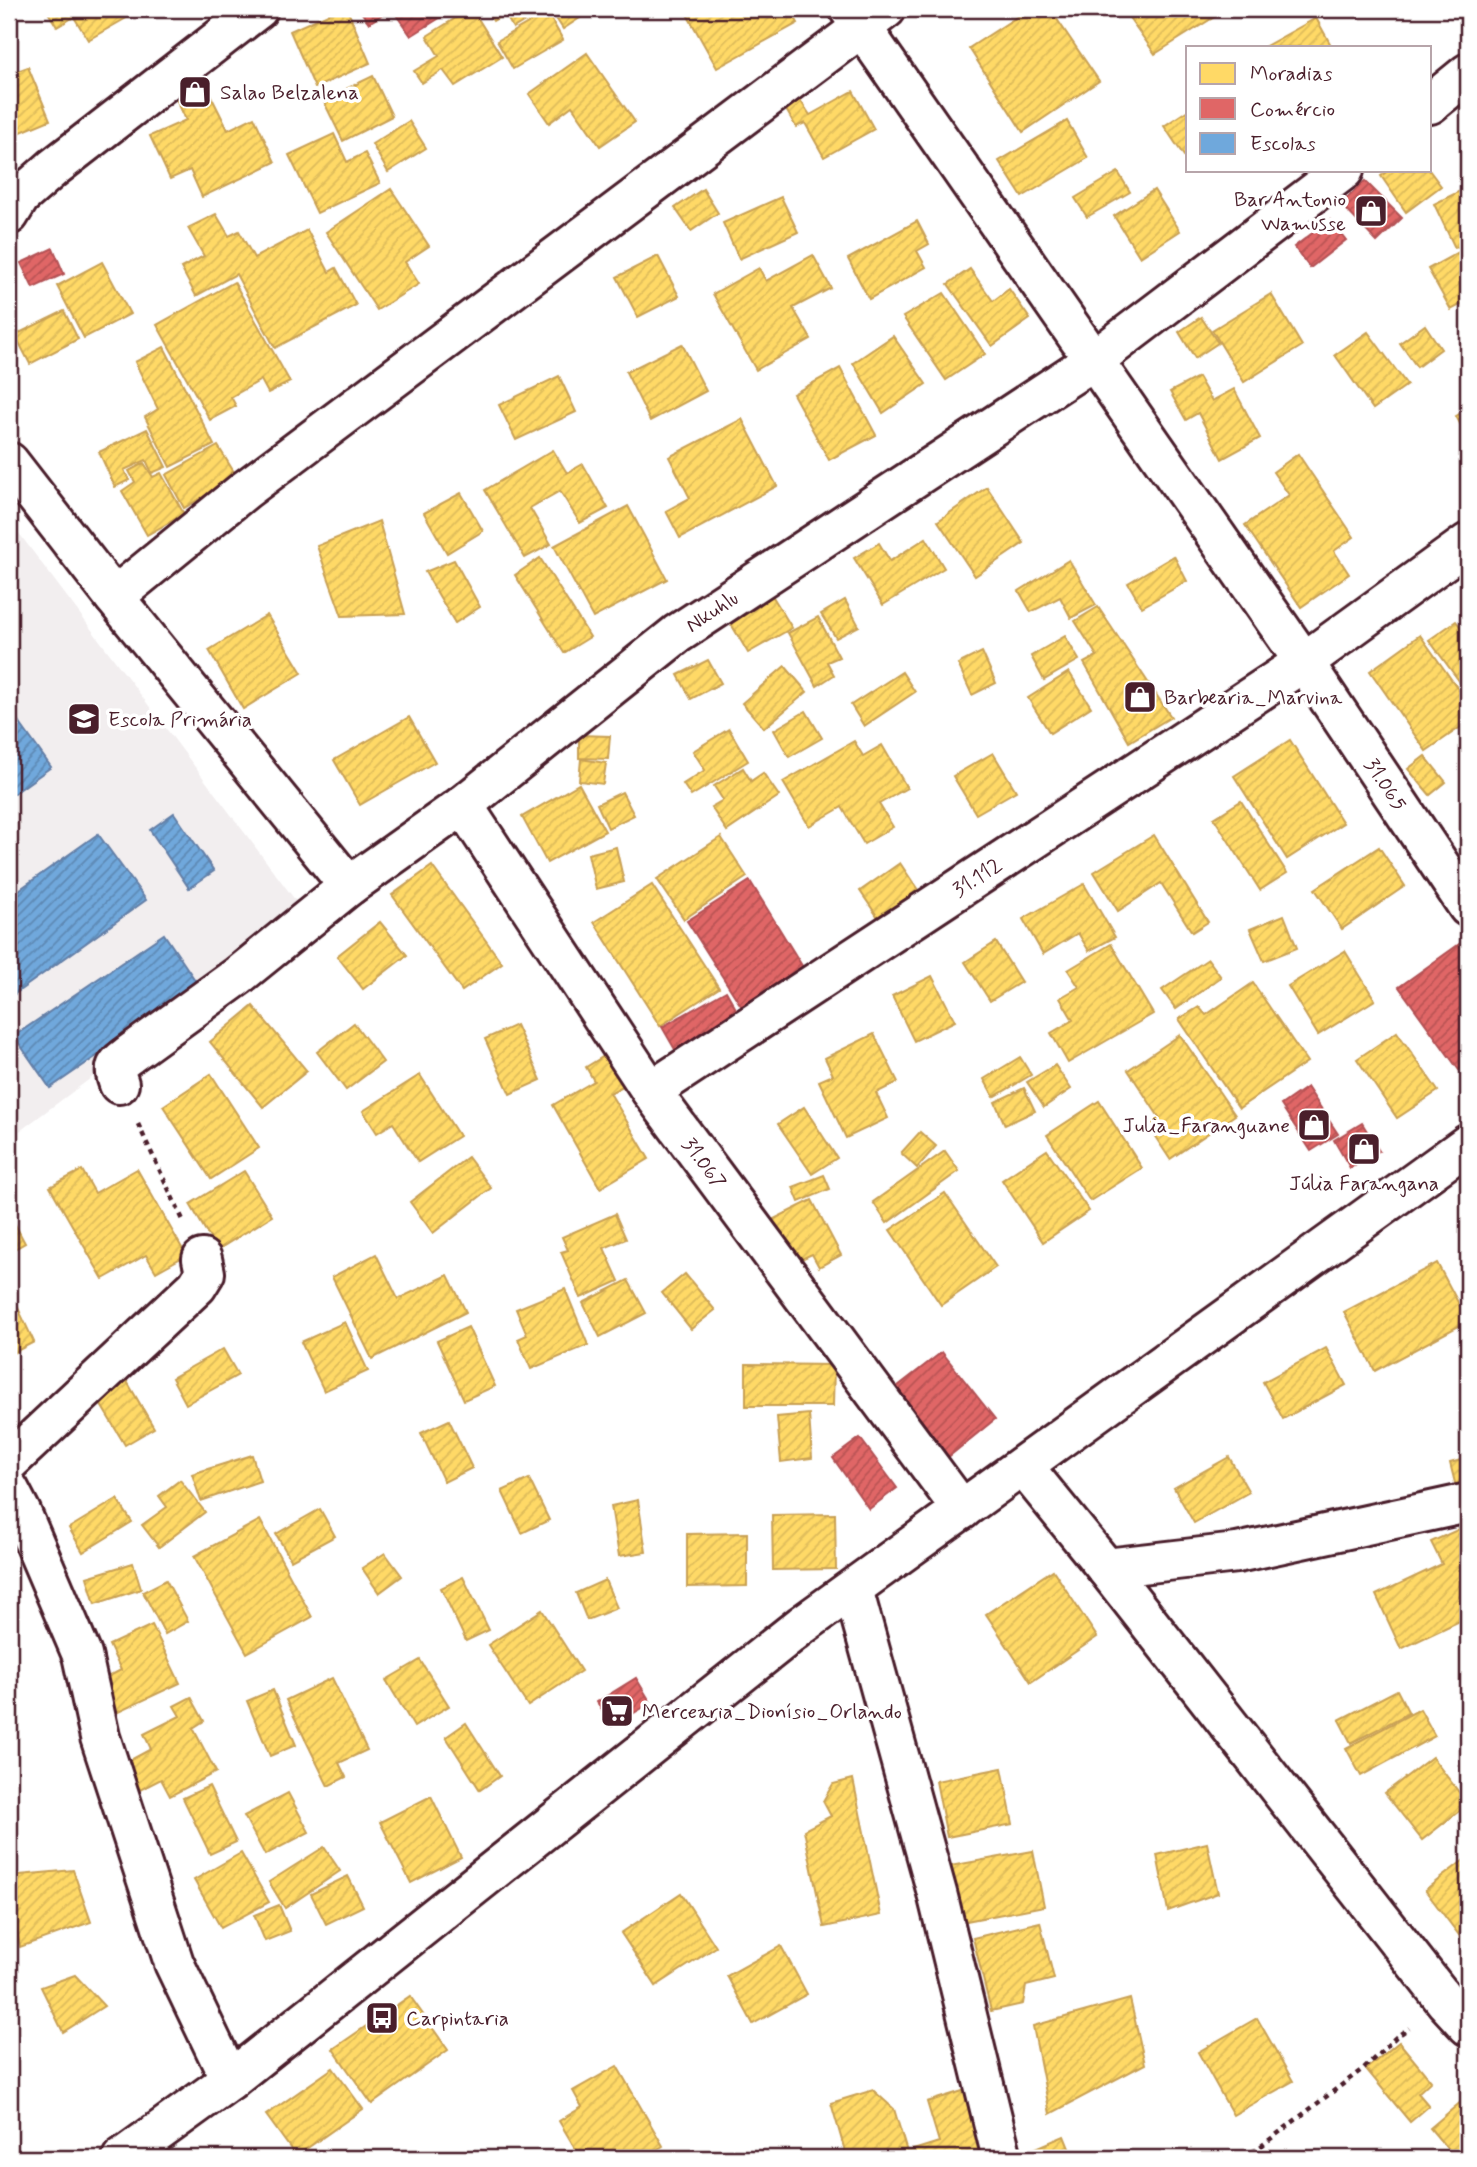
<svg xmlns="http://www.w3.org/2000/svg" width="1477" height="2167" font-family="Mynerve,sans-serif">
<defs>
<pattern id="homes-hatch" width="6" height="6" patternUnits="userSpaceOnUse" patternTransform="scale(1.75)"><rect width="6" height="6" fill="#ffd966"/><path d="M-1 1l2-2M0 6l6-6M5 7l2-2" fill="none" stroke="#dcba59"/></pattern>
<pattern id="shops-hatch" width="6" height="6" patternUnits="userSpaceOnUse" patternTransform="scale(1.75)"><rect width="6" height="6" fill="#e06666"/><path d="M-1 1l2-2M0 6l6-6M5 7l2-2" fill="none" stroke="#b85354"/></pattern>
<pattern id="schools-hatch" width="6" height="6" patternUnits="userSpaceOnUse" patternTransform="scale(1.75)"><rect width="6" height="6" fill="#6fa8dc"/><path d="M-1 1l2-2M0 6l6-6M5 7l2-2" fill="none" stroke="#5d88b3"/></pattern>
</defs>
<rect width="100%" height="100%" fill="#fff"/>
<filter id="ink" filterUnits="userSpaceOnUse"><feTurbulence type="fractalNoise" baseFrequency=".0143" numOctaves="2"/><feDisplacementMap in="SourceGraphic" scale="14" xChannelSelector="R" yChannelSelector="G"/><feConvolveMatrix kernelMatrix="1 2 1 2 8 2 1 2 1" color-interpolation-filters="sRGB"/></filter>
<g filter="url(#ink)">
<polygon fill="#f2eeef" points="9,520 308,917 9,1139"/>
<g fill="url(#homes-hatch)" stroke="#c9a154" stroke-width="2">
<polygon points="46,9 142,9 88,40 74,17 57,27"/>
<polygon points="339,9 347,9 370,63 315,88 290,31"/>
<polygon points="470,9 472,9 502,57 455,86 443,70 422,83 414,71 439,56 427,36"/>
<polygon points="486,9 545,9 513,28 505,14 493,21"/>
<polygon points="550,9 587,9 589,12 563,29"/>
<polygon points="684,9 756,9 760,14 770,9 790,9 798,23 717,68"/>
<polygon points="1029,9 1050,9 1099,81 1023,132 969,48"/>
<polygon points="1123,9 1227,9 1155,54"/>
<polygon points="547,12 563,40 513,69 497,41"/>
<polygon points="1316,18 1332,47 1264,47"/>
<polygon points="587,53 635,122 600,146 572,106 549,123 529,94"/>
<polygon points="28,67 50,120 9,137 9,74"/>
<polygon points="373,76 392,116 343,141 323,100"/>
<polygon points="203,80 228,130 254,117 275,162 202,197 190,170 170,179 150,136 186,120 174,94"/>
<polygon points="853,91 874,129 824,157 805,123 796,127 785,108 800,100 810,115"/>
<polygon points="1188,110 1188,154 1184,156 1164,126"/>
<polygon points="409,121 426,148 388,172 372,144"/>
<polygon points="1067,121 1088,158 1022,197 999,161"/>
<polygon points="334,134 347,162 365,153 380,183 317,213 289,155"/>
<polygon points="1389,170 1429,170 1441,186 1406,212 1381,176"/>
<polygon points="1118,172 1130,192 1087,217 1075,198"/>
<polygon points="1468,187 1468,242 1455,248 1434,204"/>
<polygon points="391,189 429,246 405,262 419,284 377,310 326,232"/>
<polygon points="703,189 718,213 691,231 675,208"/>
<polygon points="1154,190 1180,231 1140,257 1114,216"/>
<polygon points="781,197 798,232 739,259 723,223"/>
<polygon points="216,214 229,236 239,231 254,258 307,230 329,272 336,268 356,305 275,348 236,274 196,296 181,268 204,256 188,228"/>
<polygon points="917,221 929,244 917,251 926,267 869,299 848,259"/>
<polygon points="1468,247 1468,301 1451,310 1428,269"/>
<polygon points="813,255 831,288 793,308 811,339 756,370 713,294 759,268 766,281"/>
<polygon points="658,256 679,296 638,317 617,277"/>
<polygon points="102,262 130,314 84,338 57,286"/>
<polygon points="970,269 993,301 1009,289 1030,319 992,346 948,284"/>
<polygon points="234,282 290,382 268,393 261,380 231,397 236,406 210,420 157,325"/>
<polygon points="944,293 985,354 946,380 903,317"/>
<polygon points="1271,294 1302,346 1244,382 1212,330"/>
<polygon points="64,311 78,339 30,364 15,335"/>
<polygon points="1201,317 1218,343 1195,358 1179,332"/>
<polygon points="1425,325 1441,349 1417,367 1400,343"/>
<polygon points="1368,332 1407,385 1373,409 1335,355"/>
<polygon points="893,336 926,384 883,413 853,363"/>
<polygon points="682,344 706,391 650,421 626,372"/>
<polygon points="164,347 214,445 170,467 145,417 158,409 135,362"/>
<polygon points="840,368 876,435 829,460 793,394"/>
<polygon points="559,376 576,412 516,440 499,405"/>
<polygon points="1198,377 1212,401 1234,389 1260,438 1222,459 1198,413 1186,420 1170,392"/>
<polygon points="1468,409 1468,438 1456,416"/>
<polygon points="742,419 777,486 680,538 666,511 690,498 669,457"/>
<polygon points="147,429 166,467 152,473 146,460 124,470 129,480 115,487 99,452"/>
<polygon points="218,446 237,477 184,508 166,475"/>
<polygon points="553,450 567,473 583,464 608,508 580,523 560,491 530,508 551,544 525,558 485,490"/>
<polygon points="1298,454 1354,537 1334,551 1349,574 1301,607 1245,525 1289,495 1273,472"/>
<polygon points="144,463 153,477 161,473 184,514 147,535 122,491 135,482 129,471"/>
<polygon points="987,487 1024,543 975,576 938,521"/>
<polygon points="461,493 483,531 447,553 424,513"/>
<polygon points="628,506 667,579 593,618 554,546"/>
<polygon points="379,521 405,614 342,616 317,546"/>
<polygon points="926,538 944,568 883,605 854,558 879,543 890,561"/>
<polygon points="1174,556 1187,581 1142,607 1128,583"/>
<polygon points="540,558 590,637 564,653 515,575"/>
<polygon points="454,560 480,607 455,623 425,572"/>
<polygon points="1069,560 1096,605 1071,618 1060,597 1031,612 1019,591"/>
<polygon points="770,592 792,628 748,653 727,617"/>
<polygon points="845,600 859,626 836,638 821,614"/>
<polygon points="1098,607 1171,717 1129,742 1084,663 1097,656 1075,621"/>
<polygon points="267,615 302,673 243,709 209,650"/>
<polygon points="818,617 839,657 827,662 834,675 817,686 788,633"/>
<polygon points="1456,621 1463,630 1468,626 1468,693 1429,640"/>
<polygon points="1420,635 1468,703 1468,722 1426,751 1370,671"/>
<polygon points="1065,636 1079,660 1044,680 1031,656"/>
<polygon points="982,652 996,683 972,695 958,664"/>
<polygon points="708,660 721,683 691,699 678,675"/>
<polygon points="785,666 807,692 764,728 742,703"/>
<polygon points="902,672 915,692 864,726 851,705"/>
<polygon points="1069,672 1091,707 1050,733 1028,698"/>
<polygon points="806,711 822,738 789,757 774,730"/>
<polygon points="409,717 435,762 360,805 334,760"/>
<polygon points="729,729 748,761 691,796 683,784 705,770 693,751"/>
<polygon points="579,735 610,736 608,759 579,758"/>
<polygon points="1290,740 1343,823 1287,859 1234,776"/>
<polygon points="854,741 863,756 882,745 907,788 879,804 893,827 864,844 842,807 809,826 783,782"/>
<polygon points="993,753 1016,791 976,814 953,776"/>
<polygon points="1425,756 1446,782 1430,795 1408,769"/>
<polygon points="581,759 606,763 603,784 579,781"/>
<polygon points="743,768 751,781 763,773 779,796 727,831 711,807 723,800 714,786"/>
<polygon points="579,784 605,831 547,863 522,817"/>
<polygon points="622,792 634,815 608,828 597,804"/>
<polygon points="1241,801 1287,873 1260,890 1214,818"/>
<polygon points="1154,835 1208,922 1192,932 1161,883 1118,911 1094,872"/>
<polygon points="721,837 747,877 684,919 657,879"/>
<polygon points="616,847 624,882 596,889 588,854"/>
<polygon points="1379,847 1405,886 1342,929 1315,889"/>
<polygon points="900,863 922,896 882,923 860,891"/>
<polygon points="432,866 502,963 462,991 392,895"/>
<polygon points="1084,884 1115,937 1089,951 1078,933 1043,954 1023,919"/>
<polygon points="652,885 719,988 660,1026 594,922"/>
<polygon points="1284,915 1297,948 1264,961 1250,929"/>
<polygon points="380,922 407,955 363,989 337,956"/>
<polygon points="996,942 1021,982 990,1001 965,962"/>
<polygon points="1111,944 1153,1014 1068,1063 1051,1033 1073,1020 1060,998 1079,987 1068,970"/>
<polygon points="1345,951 1375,1000 1318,1035 1288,986"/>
<polygon points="1208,959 1221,977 1176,1009 1162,990"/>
<polygon points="932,976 955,1021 914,1041 892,996"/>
<polygon points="1253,983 1307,1062 1239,1108 1179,1019 1199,1007 1206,1015"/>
<polygon points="253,1006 307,1071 263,1107 210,1042"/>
<polygon points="354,1023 383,1062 346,1090 317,1052"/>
<polygon points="516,1025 541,1080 510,1094 485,1039"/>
<polygon points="1397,1032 1438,1091 1397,1118 1357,1059"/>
<polygon points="874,1034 898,1082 876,1093 888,1118 846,1138 819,1081 833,1075 825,1058"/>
<polygon points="1180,1035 1235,1115 1170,1159 1148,1126 1159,1117 1128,1070"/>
<polygon points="614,1050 632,1081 610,1093 649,1159 600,1188 553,1105 594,1081 586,1067"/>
<polygon points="1020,1057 1031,1075 994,1097 984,1079"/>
<polygon points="1055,1065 1071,1089 1044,1107 1027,1082"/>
<polygon points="211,1074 259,1148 211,1179 163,1106"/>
<polygon points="420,1075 459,1136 418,1162 393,1123 377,1133 363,1111"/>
<polygon points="1024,1088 1035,1111 1005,1125 995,1102"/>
<polygon points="1099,1101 1142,1168 1090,1201 1047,1135"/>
<polygon points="804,1107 837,1158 812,1174 778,1124"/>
<polygon points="920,1132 936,1146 917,1168 901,1153"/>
<polygon points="1047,1150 1089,1211 1043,1242 1002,1180"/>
<polygon points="945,1151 959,1171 887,1223 873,1202"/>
<polygon points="468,1157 491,1188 433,1233 410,1202"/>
<polygon points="137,1169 186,1255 156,1272 146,1255 103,1279 50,1187 82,1170 95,1193"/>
<polygon points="244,1171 272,1216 217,1250 190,1204"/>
<polygon points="824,1175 830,1189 799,1202 793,1187"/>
<polygon points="945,1193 996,1267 941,1305 890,1230"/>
<polygon points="812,1200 841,1255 819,1267 812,1254 793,1263 772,1220"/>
<polygon points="9,1213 25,1243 9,1252"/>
<polygon points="615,1214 626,1239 604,1248 619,1281 581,1298 561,1252 568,1250 562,1237"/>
<polygon points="376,1254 398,1299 448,1275 466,1312 372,1359 332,1277"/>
<polygon points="1437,1263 1468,1321 1375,1371 1344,1312"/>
<polygon points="685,1274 715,1310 691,1329 662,1293"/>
<polygon points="628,1280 646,1313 600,1337 583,1303"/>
<polygon points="9,1289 34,1342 9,1355"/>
<polygon points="565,1289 588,1345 531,1369 518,1339 527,1335 516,1309"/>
<polygon points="345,1322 368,1371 324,1391 301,1342"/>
<polygon points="468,1327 495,1386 464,1400 437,1341"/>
<polygon points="1326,1348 1346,1385 1283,1419 1263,1382"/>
<polygon points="223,1349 238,1375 186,1404 172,1378"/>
<polygon points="746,1364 834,1365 833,1406 746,1406"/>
<polygon points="125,1378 154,1428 125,1445 95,1395"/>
<polygon points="1468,1408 1468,1427 1463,1410"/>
<polygon points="809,1414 812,1458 781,1462 777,1417"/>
<polygon points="449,1420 472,1468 444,1482 421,1433"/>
<polygon points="252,1455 260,1481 201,1501 192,1474"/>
<polygon points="1229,1457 1249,1492 1194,1523 1174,1488"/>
<polygon points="1468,1458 1468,1488 1457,1491 1450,1463"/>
<polygon points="529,1479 549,1520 522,1533 502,1491"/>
<polygon points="180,1480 205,1512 159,1547 142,1525 167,1507 159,1496"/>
<polygon points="117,1499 132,1522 83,1552 69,1528"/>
<polygon points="638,1500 646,1552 619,1556 611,1506"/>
<polygon points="320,1509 335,1536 291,1560 276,1534"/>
<polygon points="835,1514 836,1569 773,1570 772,1515"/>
<polygon points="260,1520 312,1617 247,1653 194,1556"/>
<polygon points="1468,1525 1468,1617 1401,1649 1376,1595 1442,1564 1431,1542"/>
<polygon points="747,1533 747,1586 687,1587 687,1534"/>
<polygon points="385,1553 402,1576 379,1593 362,1568"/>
<polygon points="133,1563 141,1589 95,1604 87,1577"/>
<polygon points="1053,1570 1097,1637 1031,1682 986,1614"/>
<polygon points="463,1577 489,1630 466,1641 441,1588"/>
<polygon points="166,1580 188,1621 165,1634 143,1592"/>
<polygon points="605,1580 617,1608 587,1620 576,1593"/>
<polygon points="542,1610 581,1671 528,1706 488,1645"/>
<polygon points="152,1625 180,1683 112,1715 96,1683 121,1670 109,1645"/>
<polygon points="420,1660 449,1706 414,1727 386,1680"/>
<polygon points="332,1678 367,1750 339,1763 346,1777 328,1786 286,1700"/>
<polygon points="273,1690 296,1745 270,1756 247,1701"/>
<polygon points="1397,1690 1409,1713 1351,1743 1339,1720"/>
<polygon points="191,1697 204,1721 193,1728 216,1772 170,1796 161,1779 140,1790 125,1763 151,1749 144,1734 180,1716 174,1706"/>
<polygon points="1420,1709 1435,1736 1361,1776 1346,1748"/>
<polygon points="466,1723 500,1776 480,1790 446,1737"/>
<polygon points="1432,1757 1468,1804 1422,1840 1385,1793"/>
<polygon points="1002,1768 1013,1824 947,1837 936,1781"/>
<polygon points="853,1779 881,1915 824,1927 804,1830 831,1816 823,1801 833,1784"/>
<polygon points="209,1786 236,1842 210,1854 183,1798"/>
<polygon points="288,1793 309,1832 265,1855 244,1816"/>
<polygon points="431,1796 461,1857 411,1883 380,1822"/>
<polygon points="1207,1843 1218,1893 1168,1911 1157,1855"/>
<polygon points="324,1847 340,1871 285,1908 269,1882"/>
<polygon points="1033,1851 1044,1906 961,1922 950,1866"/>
<polygon points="241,1853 269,1902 221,1928 194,1880"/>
<polygon points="1468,1857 1468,1947 1425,1890"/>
<polygon points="73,1870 91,1922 20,1947 9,1893 9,1876"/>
<polygon points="348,1876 363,1906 326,1924 311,1894"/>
<polygon points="681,1893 716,1947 656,1986 621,1933"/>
<polygon points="279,1905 290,1931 265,1941 254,1915"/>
<polygon points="1040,1922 1054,1979 1026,1986 1023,2004 991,2011 973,1938"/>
<polygon points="781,1946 807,1994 753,2024 727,1976"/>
<polygon points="75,1975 104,2006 63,2032 41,1987"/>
<polygon points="410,1996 448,2050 372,2104 333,2049"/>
<polygon points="1130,1999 1145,2064 1050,2114 1033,2026"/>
<polygon points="1257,2018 1293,2081 1233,2115 1198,2052"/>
<polygon points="1399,2042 1431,2081 1418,2093 1429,2106 1410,2122 1366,2069"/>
<polygon points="617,2066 663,2146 643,2158 581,2158 559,2121 582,2107 573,2091"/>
<polygon points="333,2068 363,2109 296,2156 266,2115"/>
<polygon points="969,2089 988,2154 974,2158 847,2158 831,2103 873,2090 894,2109 907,2152 939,2142 927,2102"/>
<polygon points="1468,2096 1468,2158 1455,2158 1430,2128"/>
<polygon points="1064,2136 1073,2158 1024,2158 1022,2154"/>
</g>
<g fill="url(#shops-hatch)" stroke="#b35154" stroke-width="2">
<polygon points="359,9 391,9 369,23"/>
<polygon points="392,9 454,9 411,36"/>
<polygon points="1365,181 1402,218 1377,242 1341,204"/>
<polygon points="1330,220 1346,240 1310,268 1294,247"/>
<polygon points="53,248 64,274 33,288 21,263"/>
<polygon points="750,881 807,974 745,1012 687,921"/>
<polygon points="1465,940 1468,945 1468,1063 1459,1070 1399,987"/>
<polygon points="726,991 740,1016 677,1053 662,1027"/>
<polygon points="1307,1087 1338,1134 1311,1151 1281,1105"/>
<polygon points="1362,1123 1379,1151 1350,1168 1334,1140"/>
<polygon points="942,1352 995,1419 947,1458 893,1390"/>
<polygon points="860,1438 897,1488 869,1509 833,1458"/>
<polygon points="636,1678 651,1703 612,1726 597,1702"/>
</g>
<g fill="url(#schools-hatch)" stroke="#647fa7" stroke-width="2">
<polygon points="9,708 51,767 9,797"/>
<polygon points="174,813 214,871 189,888 150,830"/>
<polygon points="98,834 146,900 9,998 9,897"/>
<polygon points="164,934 199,986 50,1088 14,1036"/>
</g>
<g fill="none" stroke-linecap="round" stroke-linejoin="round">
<defs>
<g id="minor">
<path id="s1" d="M 849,9 L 1304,662 L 1468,907"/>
<polyline points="1430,104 1468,73"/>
<polyline points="9,215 20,197 53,168 258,9"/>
<polyline points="9,462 114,597 349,886"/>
<polyline points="114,597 245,490 886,9"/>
<path id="s2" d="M 463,805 L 651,1091 L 962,1510"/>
<path id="s3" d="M 119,1084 C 112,1066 116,1065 130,1054 L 238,976 L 349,886 L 463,805 L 677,634 L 1094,360 L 1344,170"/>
<path id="s4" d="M 651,1091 L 1304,662 L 1468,543"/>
<polyline points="9,1462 197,1286 205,1273 202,1259"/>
<polyline points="1023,1466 1106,1568 1446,2002 1468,2026"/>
<polyline points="9,1489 21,1512 82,1655 100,1737 174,1963 230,2080"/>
<polyline points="1106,1568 1237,1553 1468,1503"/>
<polyline points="853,1589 937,1893 1002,2158"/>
</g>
<polyline id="tertiary" points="122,2158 230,2080 802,1625 1468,1144"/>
</defs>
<use href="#minor" stroke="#4a1f2b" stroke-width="44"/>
<use href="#tertiary" stroke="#4a1f2b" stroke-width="44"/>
<g stroke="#4a1f2b" stroke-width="4.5" stroke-dasharray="5 5" stroke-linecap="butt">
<polyline points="138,1124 183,1220"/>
<polyline points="1233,2158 1256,2150 1364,2068 1396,2037 1409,2028"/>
</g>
<use href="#minor" stroke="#fff" stroke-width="38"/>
<use href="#tertiary" stroke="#fff" stroke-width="38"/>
</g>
</g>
<defs>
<symbol id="shop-square" viewBox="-11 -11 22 22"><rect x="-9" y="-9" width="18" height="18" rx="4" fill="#4a1f2b" stroke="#fff"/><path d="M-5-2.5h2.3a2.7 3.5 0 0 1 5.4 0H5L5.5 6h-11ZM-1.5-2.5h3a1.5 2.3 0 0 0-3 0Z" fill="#fff"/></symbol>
<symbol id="school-square" viewBox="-11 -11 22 22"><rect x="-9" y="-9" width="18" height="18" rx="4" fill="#4a1f2b" stroke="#fff"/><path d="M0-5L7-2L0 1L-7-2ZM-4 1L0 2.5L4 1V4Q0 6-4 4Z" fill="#fff"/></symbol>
<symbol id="supermarket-square" viewBox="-11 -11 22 22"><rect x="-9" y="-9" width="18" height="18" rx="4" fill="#4a1f2b" stroke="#fff"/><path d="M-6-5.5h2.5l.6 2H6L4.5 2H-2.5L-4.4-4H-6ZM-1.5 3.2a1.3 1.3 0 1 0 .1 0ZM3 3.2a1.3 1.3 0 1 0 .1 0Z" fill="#fff"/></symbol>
<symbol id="bus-square" viewBox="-11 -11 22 22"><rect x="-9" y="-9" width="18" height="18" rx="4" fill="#4a1f2b" stroke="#fff"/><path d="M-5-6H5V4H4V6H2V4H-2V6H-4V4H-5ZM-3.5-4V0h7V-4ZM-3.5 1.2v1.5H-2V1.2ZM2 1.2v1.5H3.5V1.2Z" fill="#fff"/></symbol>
</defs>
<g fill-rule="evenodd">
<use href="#shop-square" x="176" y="73" width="38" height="38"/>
<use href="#shop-square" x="1352" y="192" width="38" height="38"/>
<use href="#shop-square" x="1121" y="678" width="38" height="38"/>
<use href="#school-square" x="65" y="700" width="38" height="38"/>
<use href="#shop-square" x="1295" y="1106" width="38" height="38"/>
<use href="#shop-square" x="1345" y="1130" width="38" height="38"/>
<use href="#supermarket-square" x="598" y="1692" width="38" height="38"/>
<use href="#bus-square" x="363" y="1999" width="38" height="38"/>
</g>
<g text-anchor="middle" stroke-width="7" stroke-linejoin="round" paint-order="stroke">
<g font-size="21" fill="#4a1f2b" stroke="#fff" text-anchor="start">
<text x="220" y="99">Salao Belzalena</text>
<text x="1346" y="206" text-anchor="end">Bar Antonio<tspan x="1346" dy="24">Wamusse</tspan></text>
<text x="1164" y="704">Barbearia_Marvina</text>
<text x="108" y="726">Escola Primária</text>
<text x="1290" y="1132" text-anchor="end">Julia_Faranguane</text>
<text x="1364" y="1190" text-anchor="middle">Júlia Farangana</text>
<text x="642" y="1718">Mercearia_Dionísio_Orlando</text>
<text x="406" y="2025">Carpintaria</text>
</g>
<g font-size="21" fill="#4a1f2b" stroke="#fff">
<text dy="7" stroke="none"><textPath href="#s3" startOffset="768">Nkuhlu</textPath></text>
<text dy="7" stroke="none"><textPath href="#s1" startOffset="943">31.065</textPath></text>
<text dy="7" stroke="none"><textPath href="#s4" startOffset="390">31.112</textPath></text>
<text dy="7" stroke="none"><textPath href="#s2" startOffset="432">31.067</textPath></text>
</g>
</g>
<rect width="1477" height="2167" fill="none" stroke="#fff" stroke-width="35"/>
<rect x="18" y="18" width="1442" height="2132" fill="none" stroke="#4a1f2b" stroke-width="2.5" filter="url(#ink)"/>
<rect x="1186" y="46" width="245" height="126" fill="#ffffff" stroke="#b7a5aa" stroke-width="2"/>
<rect x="1200" y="63" width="35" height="21" fill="#ffd966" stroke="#b7a5aa" stroke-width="2"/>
<text x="1250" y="80" font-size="21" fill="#4a1f2b">Moradias</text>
<rect x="1200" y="98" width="35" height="21" fill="#e06666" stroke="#b7a5aa" stroke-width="2"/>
<text x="1250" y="116" font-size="21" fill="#4a1f2b">Comércio</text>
<rect x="1200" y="133" width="35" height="21" fill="#6fa8dc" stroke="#b7a5aa" stroke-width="2"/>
<text x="1250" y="150" font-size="21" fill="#4a1f2b">Escolas</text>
</svg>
